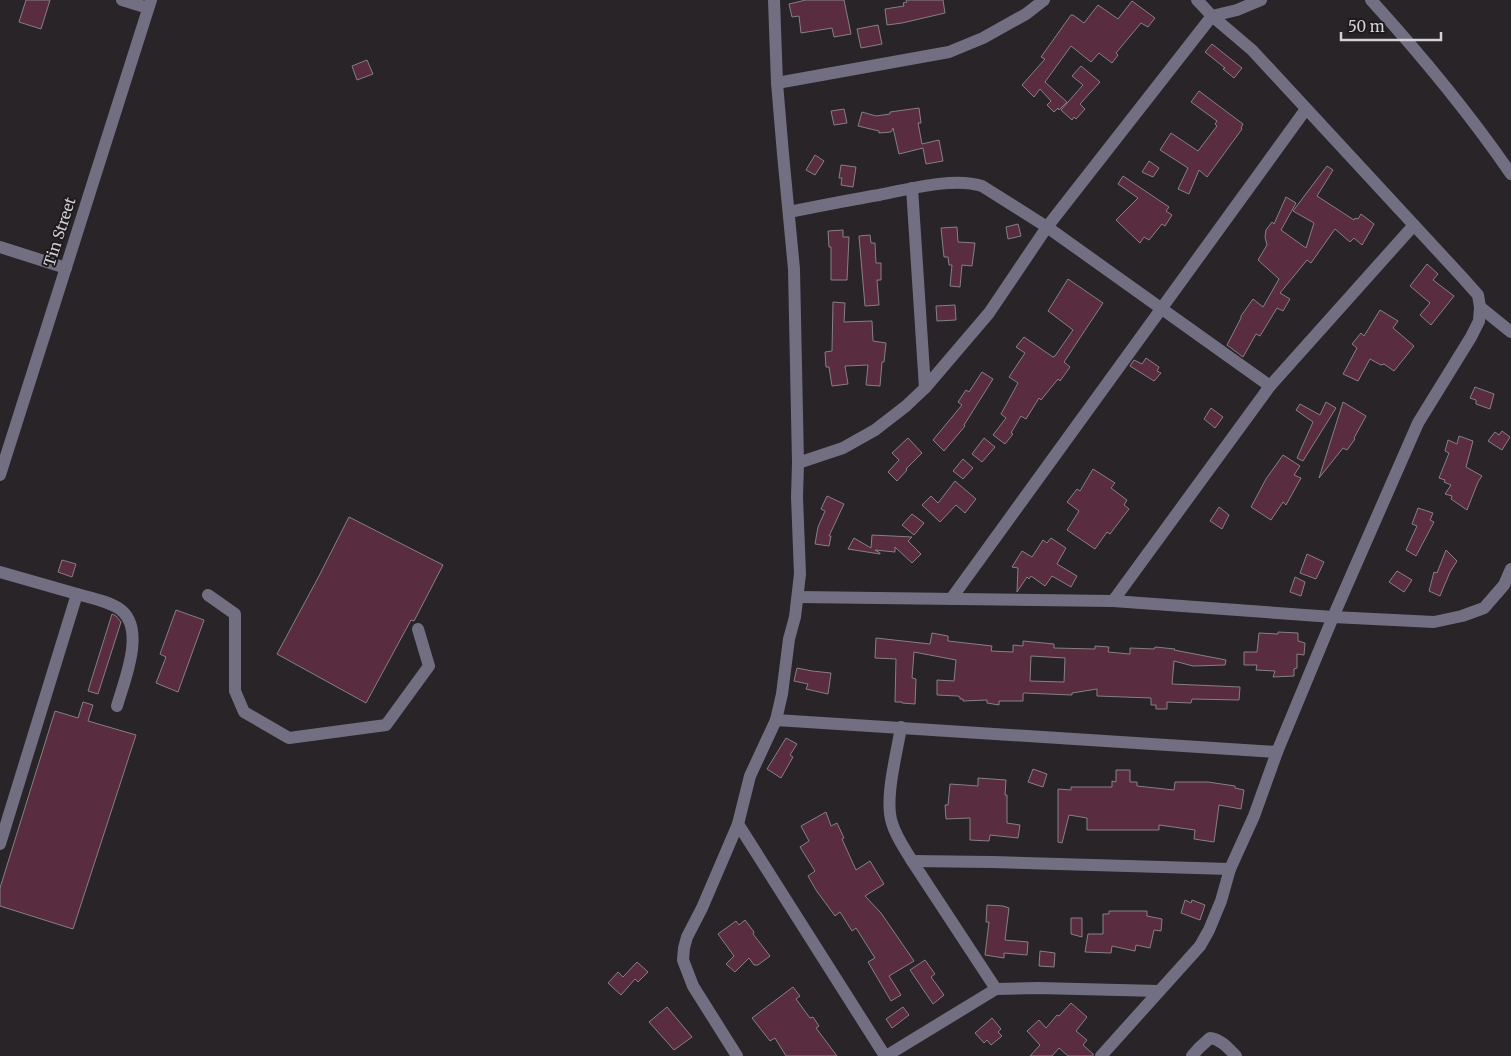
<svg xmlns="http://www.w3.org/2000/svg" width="1511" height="1056" font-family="Merriweather,serif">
<rect width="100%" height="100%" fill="#282428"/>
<g fill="#592c3f" stroke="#868082" fill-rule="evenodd">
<polygon points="26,0 50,0 41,29 19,22"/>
<polygon points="806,0 844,0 851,34 834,37 832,28 801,33 799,16 792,17 789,4"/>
<polygon points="906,0 943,0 945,13 902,23 887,25 885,9 904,6 903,3 907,2"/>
<polygon points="1132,1 1155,18 1148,27 1141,23 1116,53 1118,55 1112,63 1099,53 1091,62 1071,46 1045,82 1067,102 1059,110 1058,108 1054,112 1047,105 1051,101 1040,89 1034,97 1022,85 1045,59 1041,57 1071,15 1073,15 1084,23 1098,5 1118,19"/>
<polygon points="878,25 882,44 861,48 857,29"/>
<polygon points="1212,44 1242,68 1234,78 1223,69 1225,68 1205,52"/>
<polygon points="367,60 373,74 357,80 352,66"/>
<polygon points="1081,66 1100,82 1080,104 1085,109 1076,119 1074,117 1072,120 1061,110 1083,85 1072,76"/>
<polygon points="1199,91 1243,124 1241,128 1242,129 1207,177 1199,170 1189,194 1178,189 1188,168 1160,150 1171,133 1198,151 1217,126 1215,124 1217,121 1191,102"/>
<polygon points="919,108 921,123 918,123 922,144 939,140 943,161 926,164 923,148 899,154 893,128 891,132 879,133 879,131 858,126 862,112 876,116 890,114 890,112"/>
<polygon points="844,109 847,123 834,125 831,111"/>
<polygon points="815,155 824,161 815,175 806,170"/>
<polygon points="1149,161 1159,168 1153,177 1142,172"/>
<polygon points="841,165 856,167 853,187 841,185 842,178 839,178"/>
<polygon points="1327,166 1333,170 1317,196 1354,220 1355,218 1358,219 1361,214 1374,224 1362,245 1354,238 1350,242 1335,229 1311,263 1307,260 1280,293 1290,299 1283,311 1277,308 1260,336 1256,334 1243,357 1227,345 1241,318 1241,316 1253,299 1263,307 1279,279 1258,260 1267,245 1265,237 1266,230 1272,222 1274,224 1286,197 1296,203 1281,230 1306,248 1314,223 1293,211"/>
<polygon points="1123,176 1169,207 1166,211 1172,215 1165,226 1162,224 1149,240 1144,237 1140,243 1116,220 1138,198 1118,184"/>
<polygon points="1018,224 1021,236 1008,239 1006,227"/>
<polygon points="957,227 958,242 975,243 972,266 962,265 960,287 950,286 952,265 949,265 948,257 944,257 941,228"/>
<polygon points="843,230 843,237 849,237 847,280 831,280 831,247 829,247 828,231"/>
<polygon points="870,235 871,243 875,243 876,263 881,263 881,280 877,280 879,305 865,306 859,236"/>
<polygon points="1427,264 1438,274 1433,280 1454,296 1431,325 1420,315 1430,303 1410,286"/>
<polygon points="1068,279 1103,303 1064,362 1070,367 1060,381 1058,379 1041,400 1039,398 1026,419 1021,416 1011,433 1013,434 1005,444 993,435 1006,418 1001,414 1018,383 1009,377 1025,353 1016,347 1024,337 1053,357 1055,356 1073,330 1048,311"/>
<polygon points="833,302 845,303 844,322 872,321 873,341 886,343 884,362 882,362 880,386 866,385 868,365 845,366 848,384 832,386 829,367 826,367 825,352 832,351"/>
<polygon points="955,305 956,320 937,321 936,306"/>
<polygon points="1380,310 1398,321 1393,328 1414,346 1394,371 1384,364 1381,365 1370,359 1358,381 1343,374 1357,348 1352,344 1361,333 1364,336"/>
<polygon points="1146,358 1159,367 1157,371 1161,373 1154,381 1130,366 1134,360 1142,364"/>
<polygon points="982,372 993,379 964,425 965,426 944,451 933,440 962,405 958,402 966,390 969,392"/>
<polygon points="1475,387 1494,394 1490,409 1476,404 1476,400 1470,398"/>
<polygon points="1326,402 1336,408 1303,461 1297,458 1313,422 1296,410 1300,404 1320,415"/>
<polygon points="1343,402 1366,416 1354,438 1355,439 1347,450 1343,448 1319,478"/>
<polygon points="1211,408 1223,417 1215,428 1204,419"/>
<polygon points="1502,431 1510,437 1502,450 1488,441 1495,432 1499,435"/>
<polygon points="1459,436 1473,441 1466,467 1482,476 1478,482 1467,510 1451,499 1452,496 1445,494 1451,485 1444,482 1445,480 1439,478 1449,453 1445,451 1448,440 1457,444"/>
<polygon points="908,438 922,453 906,469 907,470 897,481 888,472 899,460 892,453"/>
<polygon points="984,438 995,447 982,462 972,454"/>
<polygon points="1283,455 1300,466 1294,475 1301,478 1286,505 1283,502 1271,520 1251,507 1266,479"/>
<polygon points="963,459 973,468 963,479 953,471"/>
<polygon points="1093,469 1115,483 1111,488 1127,500 1124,505 1129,509 1110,534 1107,532 1095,549 1067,530 1079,511 1067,502 1077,489 1080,491"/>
<polygon points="955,481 976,499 965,513 956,505 940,522 922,505 931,496 938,503"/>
<polygon points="827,496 844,504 829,536 831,536 829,546 815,544 818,527 825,511 821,509"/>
<polygon points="1219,507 1229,515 1222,529 1210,521"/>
<polygon points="1418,508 1433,513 1430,520 1434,522 1416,556 1406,550 1417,526 1412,524"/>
<polygon points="912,514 924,523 914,535 902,525"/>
<polygon points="349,517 443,565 414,621 411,620 366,703 277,654 319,576"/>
<polygon points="872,535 912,537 908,541 921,554 912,563 895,547 895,552 875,550 880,553 880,554 848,549 854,538 871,548"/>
<polygon points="1051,538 1066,548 1057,564 1077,576 1071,587 1052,576 1045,586 1031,576 1029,579 1027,577 1017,592 1018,568 1012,567 1022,551 1032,557 1043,540 1047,543"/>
<polygon points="1446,550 1457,561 1450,572 1440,596 1429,591 1434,572 1437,573"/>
<polygon points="1307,554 1324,562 1316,579 1300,573"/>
<polygon points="62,560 76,564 72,577 58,572"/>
<polygon points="1397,571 1412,580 1404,592 1389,582"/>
<polygon points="1295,577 1305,582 1301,596 1290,592"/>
<polygon points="176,610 204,620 178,692 156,683 166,657 160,654"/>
<polygon points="112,614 116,616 121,622 98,694 88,691"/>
<polygon points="1278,632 1298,633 1298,641 1305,643 1304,655 1297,654 1297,668 1294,669 1294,676 1273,677 1275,671 1256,670 1257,665 1244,665 1244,652 1257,652 1259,633 1278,634"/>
<path d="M 932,633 L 948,636 L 948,641 L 992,646 L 991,651 L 1013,652 L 1013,645 L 1023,646 L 1023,641 L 1054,644 L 1054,648 L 1095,649 L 1095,646 L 1109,647 L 1108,652 L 1130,654 L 1130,648 L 1154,649 L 1155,647 L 1175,649 L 1174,650 L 1226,660 L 1225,665 L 1193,666 L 1174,661 L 1172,684 L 1240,687 L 1239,700 L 1192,699 L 1191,703 L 1167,702 L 1167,709 L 1156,709 L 1156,705 L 1151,705 L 1151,698 L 1097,696 L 1097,689 L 1072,693 L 1072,695 L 1024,693 L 1023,694 L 1023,701 L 999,701 L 999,705 L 987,703 L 987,700 L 963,701 L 963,699 L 960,699 L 960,697 L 958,696 L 937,695 L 937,680 L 954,681 L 956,660 L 914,652 L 912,678 L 916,679 L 915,704 L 902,703 L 902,702 L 895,702 L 896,659 L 875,658 L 876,638 L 930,644 ZM 1031,656 L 1065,658 L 1064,682 L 1030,681 Z"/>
<polygon points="797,668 812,671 831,673 828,694 806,689 808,684 794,681"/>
<polygon points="83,702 93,705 88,721 136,735 73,929 0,906 0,888 55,711 78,718"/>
<polygon points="786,738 797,744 790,755 793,757 781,778 767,769"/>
<polygon points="1033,769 1047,774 1043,787 1028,782"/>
<polygon points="1116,770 1130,770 1130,782 1137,782 1137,786 1174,790 1175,782 1208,782 1235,786 1235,788 1244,790 1241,809 1219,805 1214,842 1194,839 1195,830 1159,825 1159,830 1087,830 1087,818 1069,815 1062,843 1058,842 1058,789 1071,790 1071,787 1112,787 1112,781 1116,782"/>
<polygon points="978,778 1006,780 1005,795 1007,795 1007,823 1020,825 1018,838 990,835 989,841 970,840 970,818 946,819 945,805 948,805 950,784 978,786"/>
<polygon points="826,812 831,826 837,823 844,838 842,839 856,870 870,861 884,884 865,896 881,913 914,961 889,976 901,995 891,1001 868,962 875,958 856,928 852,931 840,912 835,916 816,890 808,876 815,871 800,847 809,841 801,826"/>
<polygon points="1185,900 1191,903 1192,900 1205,905 1200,920 1181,913"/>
<polygon points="987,905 1003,906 1009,908 1005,940 1028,942 1027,955 1004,953 1004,958 985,955 989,922 986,922"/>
<polygon points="1109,911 1147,911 1147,916 1162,919 1161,931 1154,930 1150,948 1136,945 1135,951 1112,946 1111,953 1085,952 1088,934 1103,934 1103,914 1109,914"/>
<polygon points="1071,918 1082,918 1082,937 1071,934"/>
<polygon points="745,920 754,932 753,934 770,956 758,965 754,965 749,958 735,972 726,964 734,956 718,934 736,921 739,925"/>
<polygon points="1040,951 1055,953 1054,967 1039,966"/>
<polygon points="925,960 935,974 931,977 944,995 933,1004 910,970"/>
<polygon points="637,962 648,972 638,982 635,979 621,995 608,983 618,972 623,977"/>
<polygon points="793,987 800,996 796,999 810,1018 813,1017 819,1026 816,1028 837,1056 786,1056 775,1038 770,1041 752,1018"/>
<polygon points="1071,1003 1087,1017 1076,1031 1087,1040 1083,1045 1093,1054 1093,1056 1068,1056 1059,1048 1052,1056 1030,1056 1040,1045 1027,1031 1039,1020 1046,1028 1057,1015 1059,1016"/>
<polygon points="667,1007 692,1037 674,1050 649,1022"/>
<polygon points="903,1007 909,1015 892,1028 886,1019"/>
<polygon points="992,1018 1001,1029 998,1032 1002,1036 991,1045 987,1040 984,1043 975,1033"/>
</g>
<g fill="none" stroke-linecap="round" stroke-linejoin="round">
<g stroke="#736f83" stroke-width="12">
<polyline points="122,0 148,8"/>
<path d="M 1371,0 C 1421,55 1469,113 1511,174"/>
<polyline points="777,83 949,52 983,38 1026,14 1044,0"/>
<polyline points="912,188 925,388"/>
<path d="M 789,212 C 819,206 849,200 879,195 C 909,189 954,177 982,186 L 1047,227 L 1270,386"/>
<polyline points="0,247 66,268"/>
<polyline points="1480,307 1511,332"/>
<polyline points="798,463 843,448 875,430 906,406 925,388 989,313 1047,227 1212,16 1237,10 1261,0"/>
<polyline points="0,475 151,0"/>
<polyline points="0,572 77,594 0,844"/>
<path d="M 77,594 C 91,598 109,601 121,610 C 146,630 124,681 117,706"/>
<polyline points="208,595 235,614 235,691 244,712 289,738 386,725 429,666 418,629"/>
<polyline points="798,597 1113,601 1333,617 1434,622 1462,616 1484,608 1504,585 1511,569"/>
<polyline points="951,599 1306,109"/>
<polyline points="1113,601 1270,386 1414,225"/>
<polyline points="776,720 1277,752"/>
<path d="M 901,727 C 897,753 884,799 892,823 C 896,837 905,849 912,861 L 996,989"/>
<polyline points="738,824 885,1056"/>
<polyline points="912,861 992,862 1230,869"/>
<polyline points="737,1056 693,986 683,960 684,948 687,937 702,908 738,824 750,776 776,720 782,694 789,639 795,617 800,574 797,497 798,463 794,269 783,154 777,83 774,0"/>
<polyline points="886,1056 996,989 1038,988 1159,991"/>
<polyline points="1101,1056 1200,946 1209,930 1221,901 1230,869 1254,816 1277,752 1333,617 1418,423 1471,337 1479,321 1480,307 1478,295 1462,277 1252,50 1212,16 1197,0"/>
<path d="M 1192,1056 L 1199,1048 L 1210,1038 C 1221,1039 1229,1049 1236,1056"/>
</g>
</g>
<g text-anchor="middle" stroke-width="4" stroke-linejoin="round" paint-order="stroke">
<g font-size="15" fill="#d4d1d4" stroke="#1e1b1e">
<text transform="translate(60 232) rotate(-72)" y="5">Tin Street</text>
</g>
</g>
<path d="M1341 32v8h100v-8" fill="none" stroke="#d4d1d4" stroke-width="2.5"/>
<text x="1348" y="32" font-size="15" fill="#d4d1d4" stroke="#1e1b1e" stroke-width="4" paint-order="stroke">50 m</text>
</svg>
